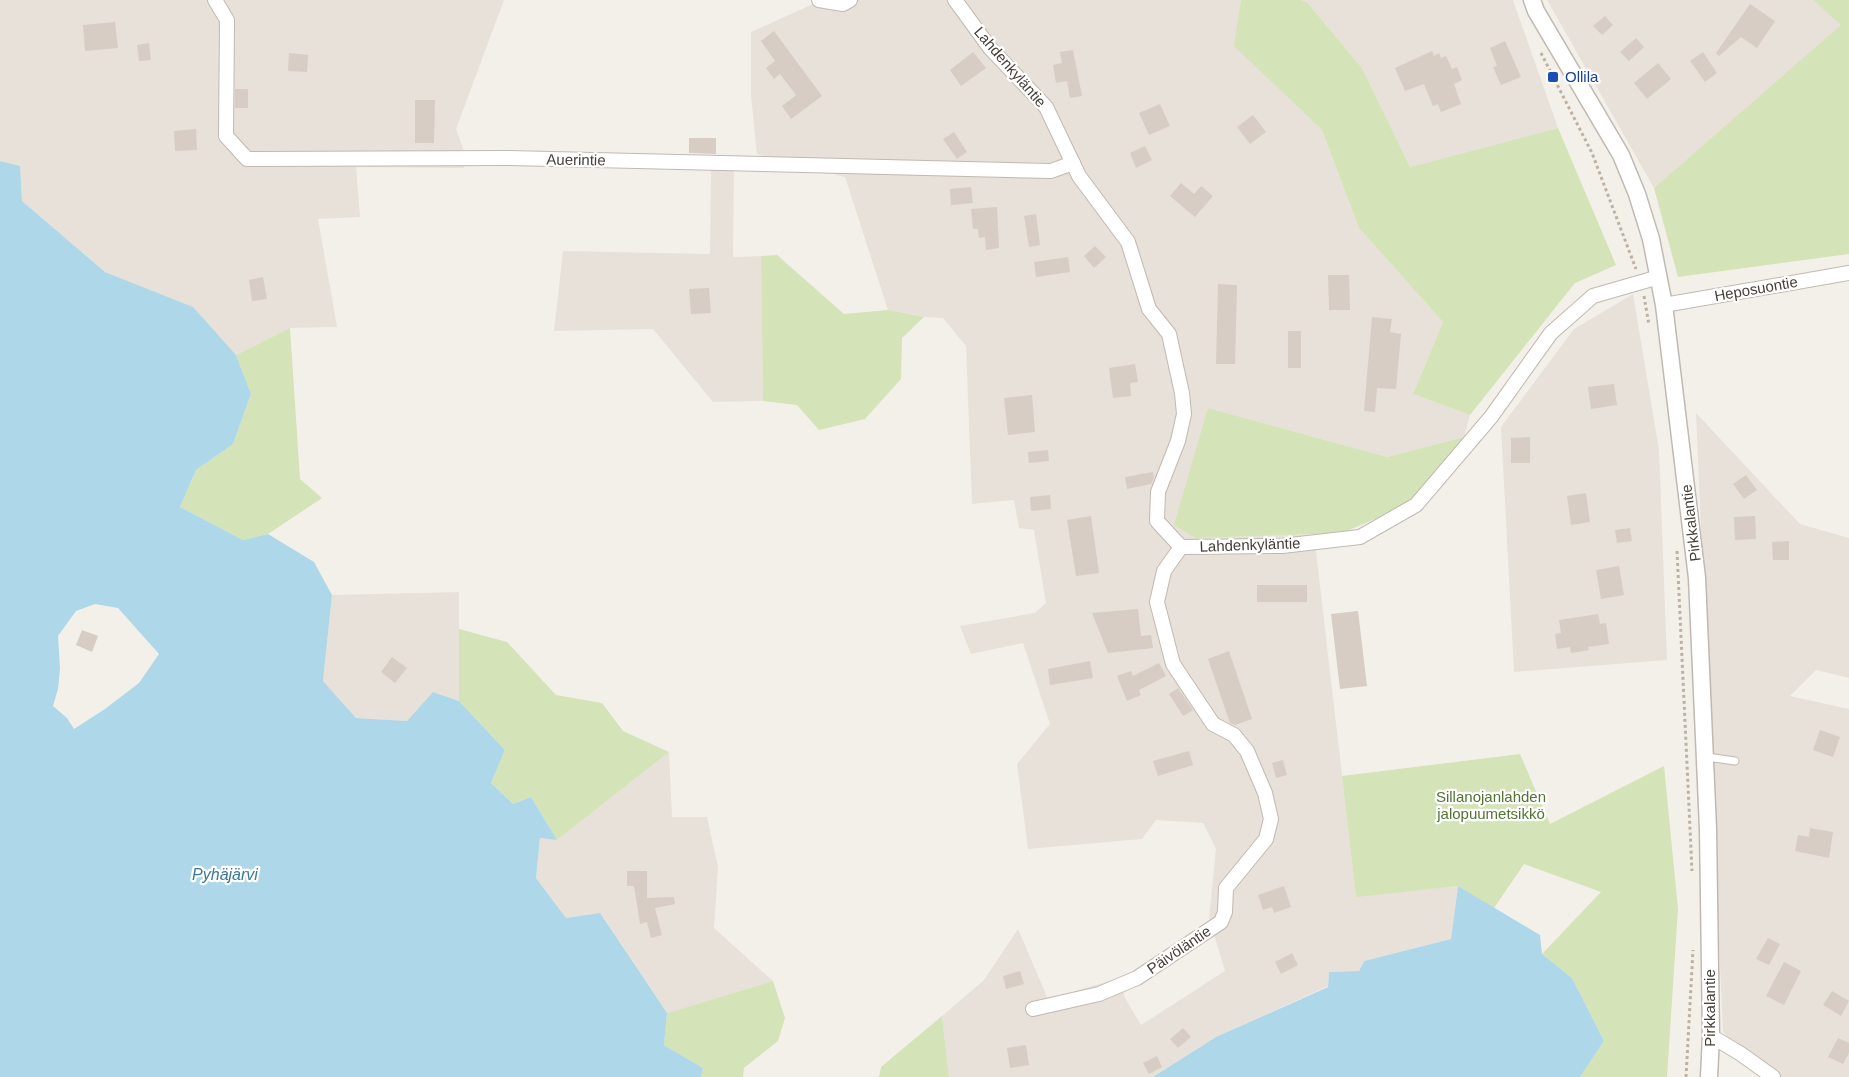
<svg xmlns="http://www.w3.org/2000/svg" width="1849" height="1077" font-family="Arial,sans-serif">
<rect width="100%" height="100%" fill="#f3f0ea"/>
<g fill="#e7e1d9">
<polygon points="0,0 504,0 456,129 464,151 464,168 356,167 360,217 318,219 337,327 290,328 236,355 192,307 105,272 22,201 20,166 0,161"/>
<polygon points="822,0 1241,0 1235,46 1322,130 1359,228 1443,322 1413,394 1470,415 1464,437 1387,457 1208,408 1196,538 1314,534 1356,896 1458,886 1451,939 1364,961 1359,971 1329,972 1328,986 1216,1037 1153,1077 949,1077 942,1016 984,980 1018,929 1048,999 1123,977 1124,996 1141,1025 1225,971 1209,918 1216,849 1203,823 1156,820 1142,839 1028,849 1017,764 1050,724 1023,643 971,654 960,626 1035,613 1046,603 1034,530 1019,528 1014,500 972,504 966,346 943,318 924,317 888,310 845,177 757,154 751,96 751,32"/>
<polygon points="1301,0 1513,0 1558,128 1410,167 1362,68 1307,2"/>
<polygon points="1547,0 1813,0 1842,25 1654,188"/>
<polygon points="711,169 734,169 733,257 761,256 763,401 713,402 653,329 554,331 563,251 710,254"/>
<polygon points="1633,294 1659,450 1667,660 1514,672 1501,427 1574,329"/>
<polygon points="1696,413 1800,524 1849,538 1849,678 1816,670 1790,696 1849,709 1849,1077 1763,1077 1723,1032"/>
<polygon points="459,592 459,701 433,692 407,721 356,718 323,681 332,595"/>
<polygon points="669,752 672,817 707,817 718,867 714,928 773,981 667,1013 600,913 566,918 536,878 540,838 557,840"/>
</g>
<g fill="#d4e3b8">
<polygon points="1241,0 1301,0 1307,2 1362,68 1410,167 1558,128 1616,265 1575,283 1470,415 1413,394 1443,322 1359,228 1322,130 1234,46"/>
<polygon points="1813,0 1849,0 1849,254 1678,277 1654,188 1841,25"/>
<polygon points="777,255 844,314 888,310 924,317 902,338 901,379 865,419 819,430 797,405 763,401 761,256"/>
<polygon points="290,328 300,479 322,498 268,534 243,540 180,507 196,470 233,444 251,394 236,355"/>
<polygon points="1208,408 1387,457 1464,437 1408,505 1342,533 1196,538 1174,525"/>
<polygon points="459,629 507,642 556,695 602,703 623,731 669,752 557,840 531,797 513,804 491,783 505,750 459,701"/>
<polygon points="1520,754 1550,824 1664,766 1678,909 1667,1077 1580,1077 1604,1041 1572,978 1542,954 1601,892 1524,864 1494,908 1458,886 1356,897 1342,776"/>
<polygon points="773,981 785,1018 778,1041 744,1068 743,1077 701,1077 703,1068 664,1045 667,1013"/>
<polygon points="942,1016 949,1077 879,1077 881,1067"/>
</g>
<g fill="#aed7e9" fill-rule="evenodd">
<path d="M 0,161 L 20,166 L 22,201 L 105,272 L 193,307 L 236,355 L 251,394 L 233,444 L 196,470 L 180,507 L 243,540 L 268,534 L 314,562 L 332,595 L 323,681 L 356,718 L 407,721 L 433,692 L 459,701 L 505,750 L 491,783 L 513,804 L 531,797 L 557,840 L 540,838 L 536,878 L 566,918 L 600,913 L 667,1013 L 664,1045 L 703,1068 L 701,1077 L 0,1077 ZM 95,604 L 118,608 L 159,654 L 139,683 L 105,709 L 74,729 L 67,718 L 53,706 L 58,689 L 60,669 L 58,636 L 76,611 Z"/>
<polygon points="1458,886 1540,935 1542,954 1572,978 1604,1041 1580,1077 1153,1077 1216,1037 1328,987 1329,972 1359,971 1364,961 1451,939"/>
</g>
<g fill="#d7cdc4">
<polygon points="1750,4 1775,21 1757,48 1741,37 1719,56 1716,53"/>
<polygon points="1605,16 1613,25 1602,35 1593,26"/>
<polygon points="115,22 118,48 85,51 83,25"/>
<polygon points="774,31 822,96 791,119 782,106 796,95 780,74 774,79 766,68 775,61 761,41"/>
<polygon points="1636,38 1644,47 1629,61 1620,52"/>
<polygon points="1505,41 1521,77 1501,85 1493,67 1497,66 1490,48"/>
<polygon points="149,43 151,60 139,61 137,45"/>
<polygon points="1073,50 1082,96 1070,98 1067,81 1056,83 1053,65 1062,63 1060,52"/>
<polygon points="1432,51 1434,56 1439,53 1441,58 1446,56 1452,69 1457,67 1462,80 1454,84 1461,104 1441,112 1438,104 1433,106 1424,84 1405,91 1395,68"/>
<polygon points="973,52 986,68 961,86 950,70"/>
<polygon points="1703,52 1717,73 1705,82 1690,61"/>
<polygon points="289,53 308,55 307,72 288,71"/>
<polygon points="1658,63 1671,79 1647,99 1634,83"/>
<rect x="235" y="89" width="13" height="19"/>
<polygon points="415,100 435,100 434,143 415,143"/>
<polygon points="1160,104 1170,126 1149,135 1139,113"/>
<polygon points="1253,115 1266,132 1250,144 1237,127"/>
<polygon points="196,129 197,150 175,151 174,131"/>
<polygon points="954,132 967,152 957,159 943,139"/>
<polygon points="689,138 716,138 716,154 689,153"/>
<polygon points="1145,146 1152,160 1136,168 1130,153"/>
<polygon points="1181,183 1194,194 1201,186 1213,196 1195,217 1170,196"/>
<polygon points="971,187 973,203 951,205 950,189"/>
<polygon points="997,207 999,248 986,250 985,237 979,238 978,229 973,229 971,209"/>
<polygon points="1036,214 1040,245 1029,247 1024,216"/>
<polygon points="1095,246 1106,257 1094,268 1084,256"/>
<polygon points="1068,257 1070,272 1036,277 1034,262"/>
<polygon points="1328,275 1349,275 1350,310 1329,310"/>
<polygon points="263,277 267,299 252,301 249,280"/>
<polygon points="1218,284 1237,285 1235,364 1216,364"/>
<polygon points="709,288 711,313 691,314 689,289"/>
<polygon points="1372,317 1392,319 1390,332 1401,334 1396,389 1377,388 1375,412 1364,411"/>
<rect x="1288" y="331" width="13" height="37"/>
<polygon points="1135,364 1138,382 1130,383 1131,396 1113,398 1109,368"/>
<polygon points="1614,384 1617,405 1591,409 1588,387"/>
<polygon points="1032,395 1035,432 1008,435 1004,398"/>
<polygon points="1530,437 1530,463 1511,463 1511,438"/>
<polygon points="1048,450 1049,461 1029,463 1028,452"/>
<polygon points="1153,472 1154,478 1151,484 1127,489 1125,477"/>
<polygon points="1746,475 1757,490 1744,499 1733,484"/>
<polygon points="1586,493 1590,522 1571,525 1567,496"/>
<polygon points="1050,495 1051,509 1031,511 1030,497"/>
<polygon points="1091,516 1099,573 1076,576 1067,520"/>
<polygon points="1755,516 1756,539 1735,540 1734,517"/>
<polygon points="1630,528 1632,541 1617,543 1615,530"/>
<polygon points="1789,541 1789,560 1773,560 1772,542"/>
<polygon points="1619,566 1624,595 1601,599 1596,570"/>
<rect x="1257" y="585" width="50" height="17"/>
<polygon points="1138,609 1141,636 1151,635 1153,648 1108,653 1092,613"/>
<polygon points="1358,611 1367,686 1340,689 1331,614"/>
<polygon points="1598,614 1600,624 1606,623 1609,644 1588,647 1589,650 1571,653 1570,647 1557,649 1555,634 1561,633 1559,620"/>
<polygon points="82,630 98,636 92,652 76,645"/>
<polygon points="1229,651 1252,719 1235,725 1230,723 1208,659"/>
<polygon points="392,657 407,668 395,683 381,672"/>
<polygon points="1090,661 1093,678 1050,685 1048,669"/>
<polygon points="1159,663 1166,676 1139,690 1141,695 1127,701 1117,676 1131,671 1133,676"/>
<polygon points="1178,688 1193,710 1183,716 1169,694"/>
<polygon points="1820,730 1840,737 1833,757 1813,750"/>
<polygon points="1189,751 1193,765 1158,776 1153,761"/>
<polygon points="1283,760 1287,775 1276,778 1272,763"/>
<polygon points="1810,828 1833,832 1829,858 1795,851 1798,835 1809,837"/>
<polygon points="627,871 647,871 647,898 674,897 675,904 655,908 662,935 651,938 647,922 640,924 634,886 627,886"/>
<polygon points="1284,886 1291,907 1274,913 1272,907 1263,910 1258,895"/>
<polygon points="1768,938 1780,944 1769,965 1756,959"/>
<polygon points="1292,953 1298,965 1281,974 1275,962"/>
<polygon points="1784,962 1801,971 1784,1005 1766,996"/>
<polygon points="1020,971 1024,984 1006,989 1003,976"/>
<polygon points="1832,991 1849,1001 1841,1016 1823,1005"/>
<polygon points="1183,1028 1191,1037 1178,1048 1170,1039"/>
<polygon points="1838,1038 1849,1043 1849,1053 1843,1064 1828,1057"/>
<polygon points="1026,1045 1029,1065 1010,1068 1007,1048"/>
<polygon points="1157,1056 1162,1067 1149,1074 1143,1063"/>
</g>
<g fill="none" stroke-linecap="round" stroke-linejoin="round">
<defs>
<polyline id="service" points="1707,757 1735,761"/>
<g id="minor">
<polyline points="215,0 227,20 226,136 247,159 509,158 1051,171 1073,163"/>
<polyline points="819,0 843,4 850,0"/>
<polyline points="955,0 990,48 1046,107 1079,176 1128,242 1149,309 1169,334 1182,393 1184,414 1178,441 1158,492 1157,521 1181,547 1282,546 1360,537 1416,505 1491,417 1551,333 1593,296 1659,277"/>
<polyline points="1664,305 1849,273"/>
<polyline points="1033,1009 1099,994 1137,978 1221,922 1225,912 1226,888 1266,839 1271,819 1265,793 1247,751 1234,735 1213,724 1173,664 1157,602 1164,571 1181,547"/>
<polyline points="1711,1036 1741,1054 1773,1077"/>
</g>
<polyline id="tertiary" points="1532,0 1536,11 1621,155 1637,194 1651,239 1664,305 1697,578 1708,829 1711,1036 1709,1077"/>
</defs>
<use href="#service" stroke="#c1b9b1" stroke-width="9"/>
<use href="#minor" stroke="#c1b9b1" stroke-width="16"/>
<use href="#tertiary" stroke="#c1b9b1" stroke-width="19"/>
<g stroke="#beb1a1" stroke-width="3" stroke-dasharray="3 3" stroke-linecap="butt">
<polyline points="1541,53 1592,153 1636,269"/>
<polyline points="1644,296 1649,325"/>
<polyline points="1677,551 1692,871"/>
<polyline points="1686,1077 1693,950"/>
</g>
<use href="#service" stroke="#fff" stroke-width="7"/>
<use href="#minor" stroke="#fff" stroke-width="14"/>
<use href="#tertiary" stroke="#fff" stroke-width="16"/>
</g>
<rect fill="#1a4fb4" stroke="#fff" stroke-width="2" x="1547" y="71" width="12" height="12" rx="3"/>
<g text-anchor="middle" stroke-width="4.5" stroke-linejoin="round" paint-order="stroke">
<g font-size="15" fill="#474039" stroke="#fff">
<text transform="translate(1010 67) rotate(49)" y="5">Lahdenkyläntie</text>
<text transform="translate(576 160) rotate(1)" y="5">Auerintie</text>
<text transform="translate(1756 289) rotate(-10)" y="5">Heposuontie</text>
<text transform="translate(1691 523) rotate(-97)" y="5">Pirkkalantie</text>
<text transform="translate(1250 545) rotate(-2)" y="5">Lahdenkyläntie</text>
<text transform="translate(1179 950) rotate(-34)" y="5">Päivöläntie</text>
<text transform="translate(1710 1008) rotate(-90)" y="5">Pirkkalantie</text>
</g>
<g font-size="15" fill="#164399" stroke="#fff" text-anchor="start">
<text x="1565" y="82">Ollila</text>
</g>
<g font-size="15" fill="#527332" stroke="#fff">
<text x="1491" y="802">Sillanojanlahden<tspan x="1491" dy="17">jalopuumetsikkö</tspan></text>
</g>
<g font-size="16" font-style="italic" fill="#397a98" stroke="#fff">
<text x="225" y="880">Pyhäjärvi</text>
</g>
</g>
</svg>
